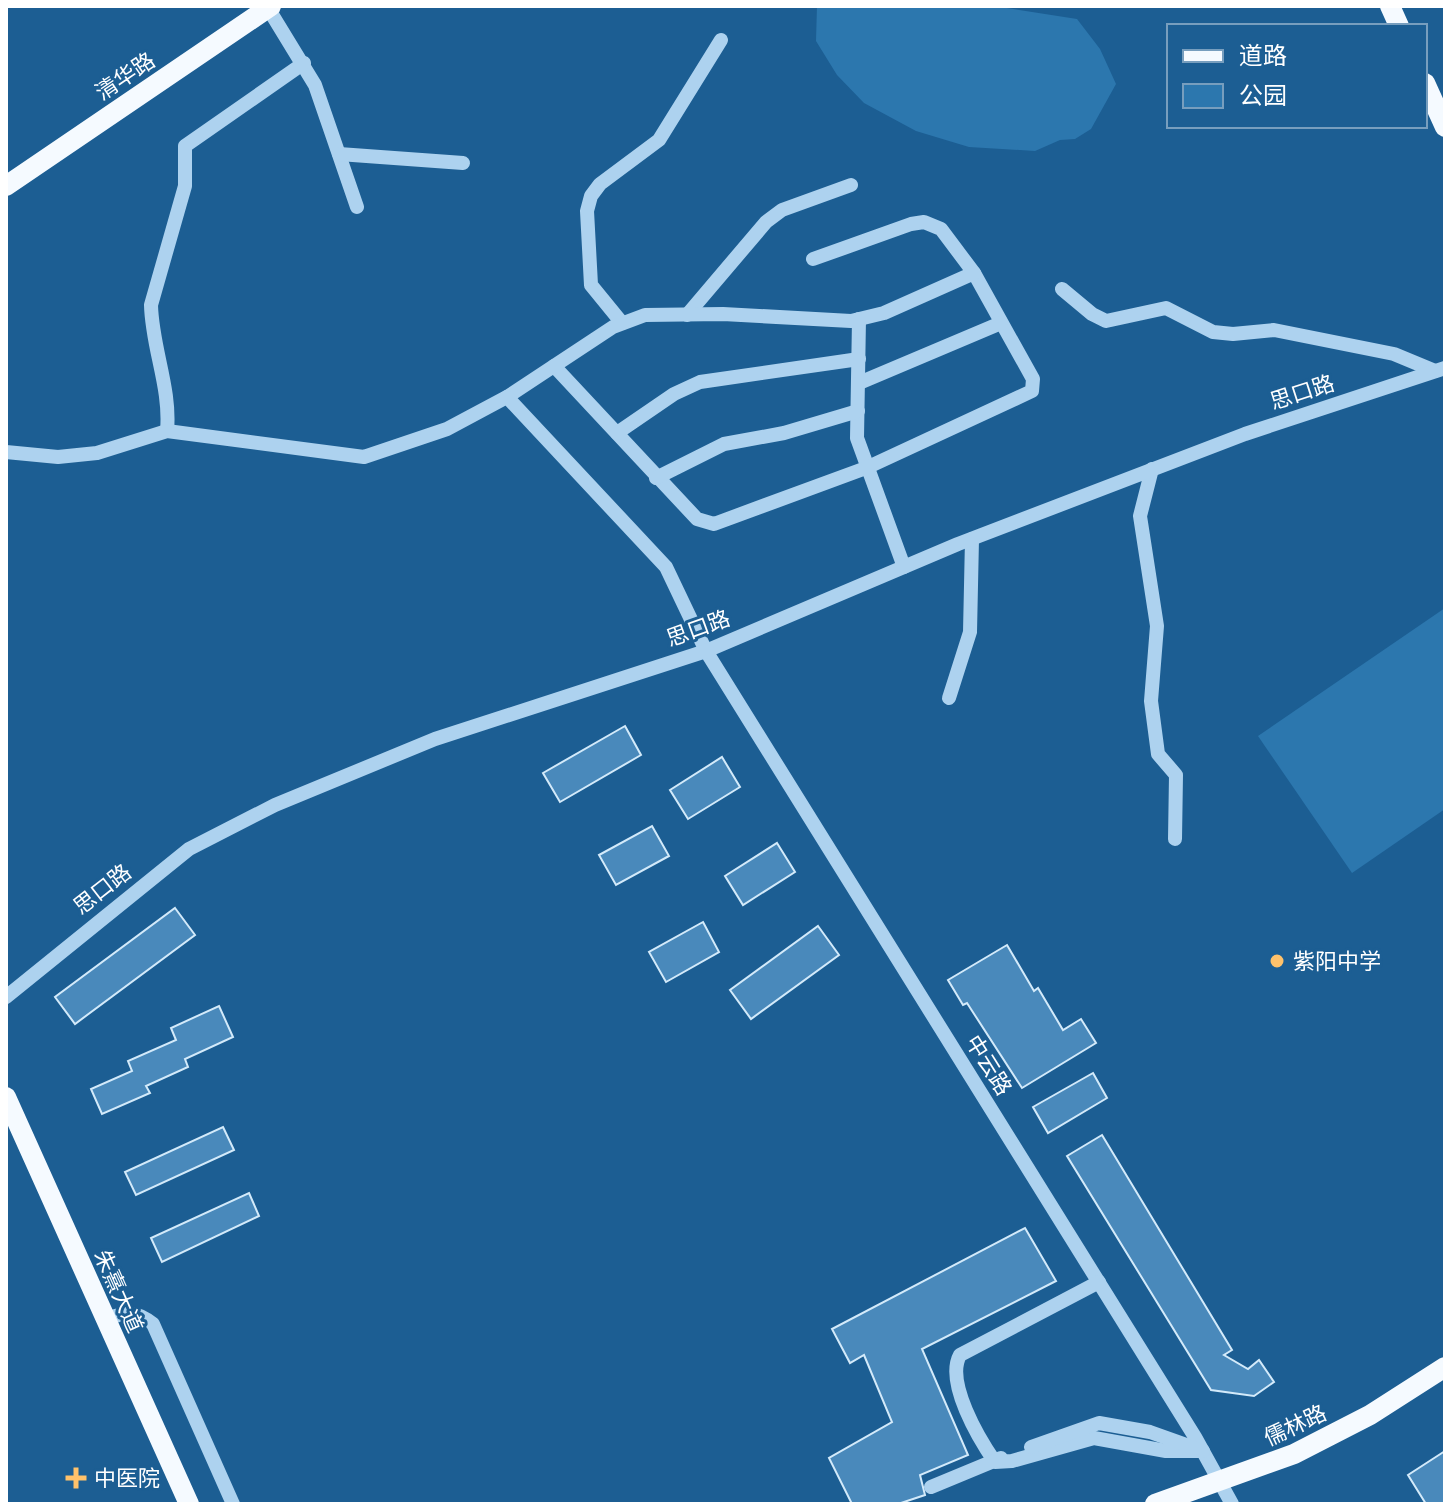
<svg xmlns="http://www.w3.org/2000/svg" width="1451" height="1510" font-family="'PT Sans','Noto Sans SC',sans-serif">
<rect width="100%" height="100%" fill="#1c5e93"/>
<g fill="#2c77ae">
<polygon points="817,6 994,6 1077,19 1100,49 1116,84 1091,129 1075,139 1060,140 1035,151 969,147 916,131 864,103 837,75 816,41"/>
<polygon points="1445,608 1445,809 1352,873 1258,736"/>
</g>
<g fill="#4989bb" stroke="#d3eafa" stroke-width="2">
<polygon points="625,726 641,755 560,802 543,773"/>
<polygon points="722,757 740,787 688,819 670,790"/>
<polygon points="652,826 669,856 616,885 599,855"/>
<polygon points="777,843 795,872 743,905 725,876"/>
<polygon points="175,908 195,935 75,1024 55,997"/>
<polygon points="703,922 719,952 666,982 649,952"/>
<polygon points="818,926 839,955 751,1019 730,990"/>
<polygon points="1007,945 1034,991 1038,988 1063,1030 1081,1019 1096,1043 1022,1088 967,1003 963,1005 948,980"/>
<polygon points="219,1006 233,1037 185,1059 188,1067 146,1086 150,1093 102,1114 91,1089 132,1071 128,1061 176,1040 171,1028"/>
<polygon points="1093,1073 1107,1098 1048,1133 1033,1107"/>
<polygon points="223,1127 234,1150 136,1195 125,1172"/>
<polygon points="1102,1135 1232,1350 1224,1355 1248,1369 1259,1360 1274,1382 1254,1396 1211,1390 1067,1156"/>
<polygon points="249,1193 259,1216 162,1262 151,1238"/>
<polygon points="1025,1228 1056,1281 922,1349 968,1455 920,1475 925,1495 898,1504 852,1504 829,1458 892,1422 864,1355 850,1363 832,1329"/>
<polygon points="1445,1451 1445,1504 1426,1504 1408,1475"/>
</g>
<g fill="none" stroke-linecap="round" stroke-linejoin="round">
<g stroke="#add2ef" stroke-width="14">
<polyline points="268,8 315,85 357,207"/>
<polyline points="339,154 463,163"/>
<polyline points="1062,289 1092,314 1106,321 1166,308 1213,332 1233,334 1274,330 1394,354 1435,371"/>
<polyline points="687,315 766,222 782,210 851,185"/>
<polyline points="859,319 857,438 904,567"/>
<polyline points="622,323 591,285 587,211 591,196 600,184 659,140 721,40"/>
<polyline points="554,366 697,519 714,524 866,468 1032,391 1033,379 974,273 941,229 924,222 911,224 813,259"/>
<polyline points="859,383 1001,323"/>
<polyline points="507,397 613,327 645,315 723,314 851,321 884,313 974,273"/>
<path d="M 167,431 C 171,388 152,348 151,305 L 185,186 L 185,146 L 304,63"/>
<polyline points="617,433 674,394 700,382 859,359"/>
<polyline points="6,452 58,457 97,453 167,431 364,457 447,429 507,397 666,567 706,651 1195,1437 1232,1504"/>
<polyline points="1152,469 1140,516 1157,626 1151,701 1158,754 1176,775 1175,839"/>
<polyline points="656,478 724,444 784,433 858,411"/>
<polyline points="949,698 970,632 972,539"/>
<polyline points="6,997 189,849 275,805 435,739 706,651 958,544 1245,434 1445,368"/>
<path d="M 1099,1282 L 960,1355 C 945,1382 979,1439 995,1462 L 1012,1461 L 1094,1438 L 1166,1451 L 1203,1451"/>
<path d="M 106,1319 C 126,1312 136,1310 153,1324 L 233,1504"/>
<polyline points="1031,1447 1099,1423 1150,1432 1195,1448"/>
<polyline points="931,1487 1001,1458"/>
</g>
<g stroke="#f5faff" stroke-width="20">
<polyline points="1390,6 1399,26"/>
<polyline points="1425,83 1445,127"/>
<polyline points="6,186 271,6"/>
<polyline points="6,1097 189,1504"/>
<polyline points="1155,1504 1294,1454 1370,1415 1445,1367"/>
</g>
</g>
<g fill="#ffc26b" stroke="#1c5e93" stroke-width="3">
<circle cx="1277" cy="961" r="8"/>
<path d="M72 1466h8v8h8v8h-8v8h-8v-8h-8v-8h8z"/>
</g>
<g text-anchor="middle" stroke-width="6" stroke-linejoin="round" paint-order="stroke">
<g font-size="22" fill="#fff" stroke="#1c5e93">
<text transform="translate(125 76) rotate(-34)" y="8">清华路</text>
<text transform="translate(1302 392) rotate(-18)" y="8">思口路</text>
<text transform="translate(698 628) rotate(-20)" y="8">思口路</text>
<text transform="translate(102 889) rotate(-38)" y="8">思口路</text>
<text transform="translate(989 1065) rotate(58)" y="8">中云路</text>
<text transform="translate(119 1291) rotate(66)" y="8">朱熹大道</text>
<text transform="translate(1295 1425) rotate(-25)" y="8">儒林路</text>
</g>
<g font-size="22" fill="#fff" stroke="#1c5e93" text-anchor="start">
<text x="1293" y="969">紫阳中学</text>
<text x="94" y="1486">中医院</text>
</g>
</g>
<rect width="1451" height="1510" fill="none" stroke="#ffffff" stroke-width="16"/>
<rect x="1167" y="24" width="260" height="104" fill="#1c5e93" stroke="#779ebe" stroke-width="2"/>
<rect x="1183" y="50" width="40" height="12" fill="#f5faff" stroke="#779ebe" stroke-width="2"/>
<text x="1239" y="64" font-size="24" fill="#ffffff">道路</text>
<rect x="1183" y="84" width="40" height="24" fill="#2c77ae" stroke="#779ebe" stroke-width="2"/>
<text x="1239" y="104" font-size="24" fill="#ffffff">公园</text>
</svg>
